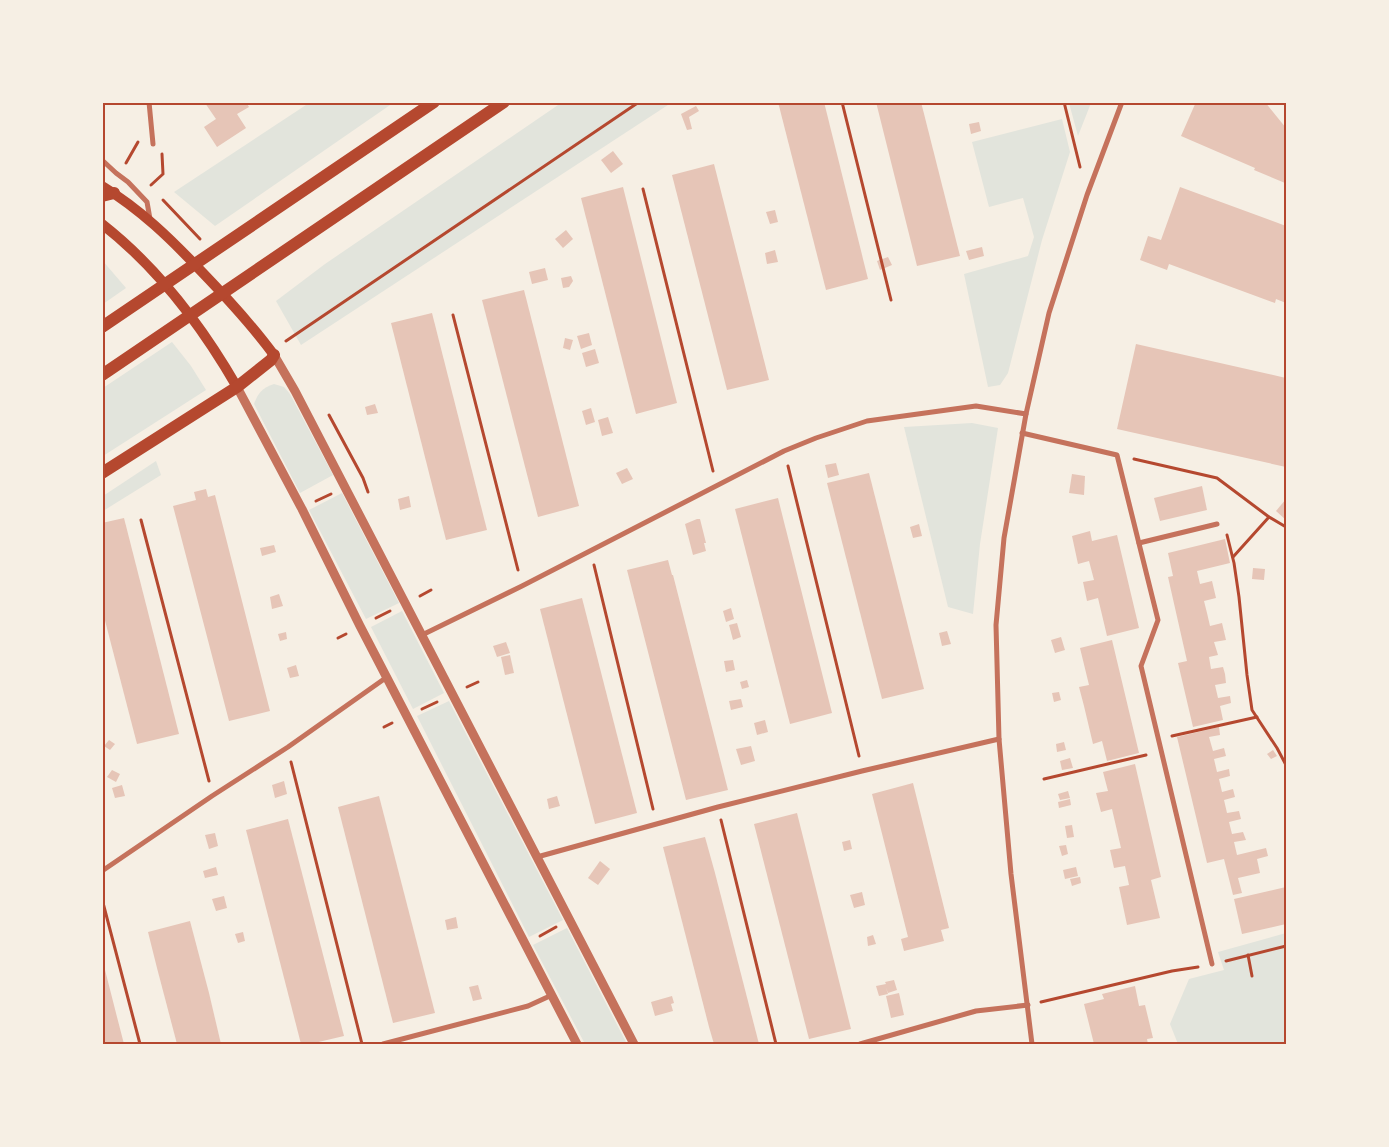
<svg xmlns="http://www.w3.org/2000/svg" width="1389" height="1147" font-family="Jost,sans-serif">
<rect width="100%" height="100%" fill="#f6efe4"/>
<g fill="#e2e4dc">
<polygon points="309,103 393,103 215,226 174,192"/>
<polygon points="561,103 671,103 301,345 276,301 325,264"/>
<polygon points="1069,103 1091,103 1078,136"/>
<polygon points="1062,119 1070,152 1042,240 1008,373 1000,385 988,387 964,274 1028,256 1034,237 1023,198 989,207 972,142"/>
<polygon points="102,260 126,288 103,304 102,304"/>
<polygon points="172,342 191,366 206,390 103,456 103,388"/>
<path d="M 274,384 L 284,387 L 290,394 L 333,475 L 300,493 L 254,404 C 258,393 262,388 274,384 Z"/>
<polygon points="972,423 998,428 980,544 973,614 948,607 904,427"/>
<polygon points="156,461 161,475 103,511 103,496"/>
<polygon points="342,493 399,603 366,619 309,510"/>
<polygon points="402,611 444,693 413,709 371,627"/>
<polygon points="449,701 563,920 529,937 417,716"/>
<polygon points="567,928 627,1044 585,1044 533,945"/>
<polygon points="1286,933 1286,1044 1178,1044 1170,1024 1189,979 1224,970 1218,952"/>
</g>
<g fill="#e6c5b7">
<polygon points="199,102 246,102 249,107 237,114 246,128 217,147 204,127 216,119 205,103 201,105"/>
<polygon points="778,102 824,102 868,279 826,290"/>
<polygon points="876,102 921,102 960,256 917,266"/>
<polygon points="1196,102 1265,102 1286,128 1286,181 1285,183 1254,170 1255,168 1181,136"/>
<polygon points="696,106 699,111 689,117 692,129 687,130 681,114"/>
<polygon points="979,122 981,131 971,134 969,124"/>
<polygon points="613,151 623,164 611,173 601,160"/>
<polygon points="714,164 769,380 727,390 672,175"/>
<polygon points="623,187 677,403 636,414 581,198"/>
<polygon points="1180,187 1286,226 1286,303 1276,299 1275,303 1169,264 1167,270 1140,260 1148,236 1161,240"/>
<polygon points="775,210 778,222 770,224 766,212"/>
<polygon points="566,230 573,239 563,248 555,239"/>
<polygon points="982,247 984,256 969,260 966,251"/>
<polygon points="775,250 778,262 767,264 765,253"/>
<polygon points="888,257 892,265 880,270 877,261"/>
<polygon points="545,268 548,280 532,284 529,272"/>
<polygon points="571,276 573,281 569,287 563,288 561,278"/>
<polygon points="524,290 579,506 538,517 482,300"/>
<polygon points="432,313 487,530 446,540 391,323"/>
<polygon points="589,333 592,345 581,349 577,336"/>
<polygon points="565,338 573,340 570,350 563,348"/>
<polygon points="1136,344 1286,378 1286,467 1117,429"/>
<polygon points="595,349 599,363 586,367 582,353"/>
<polygon points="375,404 378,413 367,415 365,407"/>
<polygon points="591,408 595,422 586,425 582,411"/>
<polygon points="608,417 613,433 602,436 598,420"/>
<polygon points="836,463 839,475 828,478 825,465"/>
<polygon points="627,468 633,479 622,484 616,473"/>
<polygon points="869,473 924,689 882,699 827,483"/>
<polygon points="1072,474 1085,476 1084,495 1069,493"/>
<polygon points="1202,486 1207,510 1160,521 1154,498"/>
<polygon points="206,489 208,497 215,495 270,711 229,721 173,506 196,500 194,492"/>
<polygon points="409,496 411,507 400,510 398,499"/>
<polygon points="778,498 832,713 790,724 735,509"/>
<polygon points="1286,499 1286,520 1276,511"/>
<polygon points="124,518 179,734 137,744 102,609 102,523"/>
<polygon points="697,519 700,519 706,543 704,543 706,551 693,555 685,524"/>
<polygon points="919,524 922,536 913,538 910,527"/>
<polygon points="1090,531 1092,541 1117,535 1139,628 1107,636 1098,598 1087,601 1083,582 1094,580 1089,561 1078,564 1072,536"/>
<polygon points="1225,539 1230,563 1197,571 1200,584 1212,581 1216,598 1204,601 1207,613 1210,626 1222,623 1226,640 1214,642 1218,655 1209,657 1211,669 1223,667 1225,674 1226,683 1215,685 1218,698 1230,696 1231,703 1220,706 1223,720 1193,727 1178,663 1187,661 1168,577 1173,576 1168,553"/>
<polygon points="274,545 276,552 262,556 260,548"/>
<polygon points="668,560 672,575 673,575 728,790 686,800 627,570"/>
<polygon points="1253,568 1265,569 1264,580 1252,579"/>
<polygon points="279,594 283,606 272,609 270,597"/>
<polygon points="582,598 637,813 595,824 540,609"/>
<polygon points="731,608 734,619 726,622 723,611"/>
<polygon points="737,623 741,637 733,640 729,625"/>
<polygon points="947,631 951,644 942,646 939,633"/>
<polygon points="286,632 287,639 280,641 278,634"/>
<polygon points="1061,637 1065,650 1055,653 1051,640"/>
<polygon points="1112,640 1139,753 1107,761 1102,741 1093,744 1084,706 1079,687 1089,685 1080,648"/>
<polygon points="506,642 510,653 497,657 493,646"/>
<polygon points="510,655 514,673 505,675 501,657"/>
<polygon points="733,660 735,670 726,672 724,661"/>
<polygon points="296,665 299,676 290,678 287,668"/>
<polygon points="747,680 749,687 742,689 740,682"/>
<polygon points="1059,692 1061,700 1054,702 1052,693"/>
<polygon points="741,699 743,707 731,710 729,701"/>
<polygon points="765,720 768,732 757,735 754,723"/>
<polygon points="1219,727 1220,735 1209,737 1213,751 1224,748 1226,756 1214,759 1217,772 1229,769 1230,776 1219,779 1222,792 1233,789 1235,797 1224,800 1227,813 1239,811 1241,819 1229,822 1232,834 1243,832 1246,840 1234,842 1237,855 1266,848 1268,856 1257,859 1260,873 1238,878 1242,893 1233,895 1224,859 1207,863 1177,737"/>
<polygon points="109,740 115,744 110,750 104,746"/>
<polygon points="1064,742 1066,750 1057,752 1056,744"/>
<polygon points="751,746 755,761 741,765 736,749"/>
<polygon points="1273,750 1277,756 1271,759 1267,754"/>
<polygon points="1070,758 1073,768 1062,770 1060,761"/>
<polygon points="1135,764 1161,877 1151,880 1160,918 1127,925 1119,887 1129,885 1125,866 1114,868 1110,850 1121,848 1112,809 1101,812 1096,793 1108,791 1103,772"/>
<polygon points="112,770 120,774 116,782 107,777"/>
<polygon points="284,781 287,794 275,798 272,785"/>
<polygon points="913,783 949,928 941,930 944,941 904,951 901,939 908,937 872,794"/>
<polygon points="122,785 125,796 115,798 112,788"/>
<polygon points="1068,791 1070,798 1060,800 1058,794"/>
<polygon points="379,796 435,1013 393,1023 338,807"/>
<polygon points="557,796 560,806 549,809 547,799"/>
<polygon points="1070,799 1071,805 1059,808 1058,802"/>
<polygon points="797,813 851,1029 809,1039 754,824"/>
<polygon points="288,819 344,1036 310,1044 301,1044 246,830"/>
<polygon points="1072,825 1074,837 1067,838 1065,826"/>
<polygon points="215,833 218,846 209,849 205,835"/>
<polygon points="705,837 715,873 759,1044 714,1044 709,1027 663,847"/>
<polygon points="850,840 852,849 844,851 842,842"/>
<polygon points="1066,845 1068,854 1062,856 1059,846"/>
<polygon points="600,861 610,869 598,885 588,878"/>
<polygon points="216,867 218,875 205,878 203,871"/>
<polygon points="1076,867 1078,876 1065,879 1063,870"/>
<polygon points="1080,877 1081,883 1072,886 1070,879"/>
<polygon points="1286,887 1286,924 1242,934 1234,899"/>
<polygon points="862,892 865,905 854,908 850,895"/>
<polygon points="224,896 227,908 216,911 212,899"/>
<polygon points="456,917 458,928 447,930 445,920"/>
<polygon points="190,921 209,993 221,1044 177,1044 157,968 148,932"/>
<polygon points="243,932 245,941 238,943 235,934"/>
<polygon points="873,935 876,944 868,946 867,937"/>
<polygon points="103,962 117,1017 124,1044 102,1044"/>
<polygon points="894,980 897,990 888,993 886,988 888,994 879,996 876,986 886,984 885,982"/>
<polygon points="478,985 482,999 473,1001 469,987"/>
<polygon points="1135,986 1139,1006 1145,1005 1153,1038 1147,1039 1148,1044 1094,1044 1084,1004 1104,999 1102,994"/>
<polygon points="899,993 904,1015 891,1018 886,996"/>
<polygon points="672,996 674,1003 671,1004 673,1011 655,1016 651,1002"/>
</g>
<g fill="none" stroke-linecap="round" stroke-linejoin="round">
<g stroke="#b5482f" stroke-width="3">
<polyline points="842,102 891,300"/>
<polyline points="1064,102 1080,167"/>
<polyline points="126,163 138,142"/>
<polyline points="151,185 163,174 162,154"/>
<polyline points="643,189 713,471"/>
<polyline points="163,200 200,239"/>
<polyline points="453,315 518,570"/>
<polyline points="286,341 639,102"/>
<polyline points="329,415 363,478 368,492"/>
<polyline points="1134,459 1217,478 1269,517 1286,527"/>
<polyline points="788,466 859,756"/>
<polyline points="316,501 331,494"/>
<polyline points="141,520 209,781"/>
<polyline points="1227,535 1234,563 1239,597 1247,675 1252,710 1277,748 1286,765"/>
<polyline points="1233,557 1269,517"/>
<polyline points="594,565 653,809"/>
<polyline points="420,596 431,590"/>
<polyline points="376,618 390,611"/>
<polyline points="338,638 346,634"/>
<polyline points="467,687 478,682"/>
<polyline points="422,709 437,702"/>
<polyline points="384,727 392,723"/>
<polyline points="1172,736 1257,717"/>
<polyline points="291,762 362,1044"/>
<polyline points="1044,779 1146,755"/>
<polyline points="721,820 776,1044"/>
<polyline points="102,899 140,1044"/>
<polyline points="540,936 556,927"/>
<polyline points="1248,955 1252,976"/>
<polyline points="1226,961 1286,946"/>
<polyline points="1041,1002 1172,971 1198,967"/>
</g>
<g stroke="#c5725c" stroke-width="5">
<polyline points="149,102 153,144"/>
<polyline points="102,160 116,173 128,182 147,202 150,219"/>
<polyline points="1022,433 1117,455 1158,620 1141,666 1212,964"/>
<polyline points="1139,543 1217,524"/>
<polyline points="422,635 522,586 784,451 816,438 867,421 976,406 1026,414"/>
<polyline points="537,857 718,807 862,771 999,739"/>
<polyline points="102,871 212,796 288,747 387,677"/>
<polyline points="383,1044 528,1006 552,995"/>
<polyline points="860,1044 976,1011 1028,1005"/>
<polyline points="1032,1044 1011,874 999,739 996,625 1004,538 1026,414 1049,313 1087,195 1122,102"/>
</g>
<g stroke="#c5725c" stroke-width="9">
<polyline points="274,355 295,391 634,1044"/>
<polyline points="237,387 302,509 360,626 577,1044"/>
</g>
<g stroke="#b5482f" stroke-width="10">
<path d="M 102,186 C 140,209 171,239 201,271 C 227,298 252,325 274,355"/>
<path d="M 102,224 C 157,267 203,328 237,387"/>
</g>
<g stroke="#b5482f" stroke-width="12">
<polyline points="102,196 114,193"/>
<polyline points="102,327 434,102"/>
<polyline points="102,375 504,102"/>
<polyline points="102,473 237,387 271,360 274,355"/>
</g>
</g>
<rect width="1389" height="1147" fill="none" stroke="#f6efe4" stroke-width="208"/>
<rect x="104" y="104" width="1181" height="939" fill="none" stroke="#b5482f" stroke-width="2"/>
</svg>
